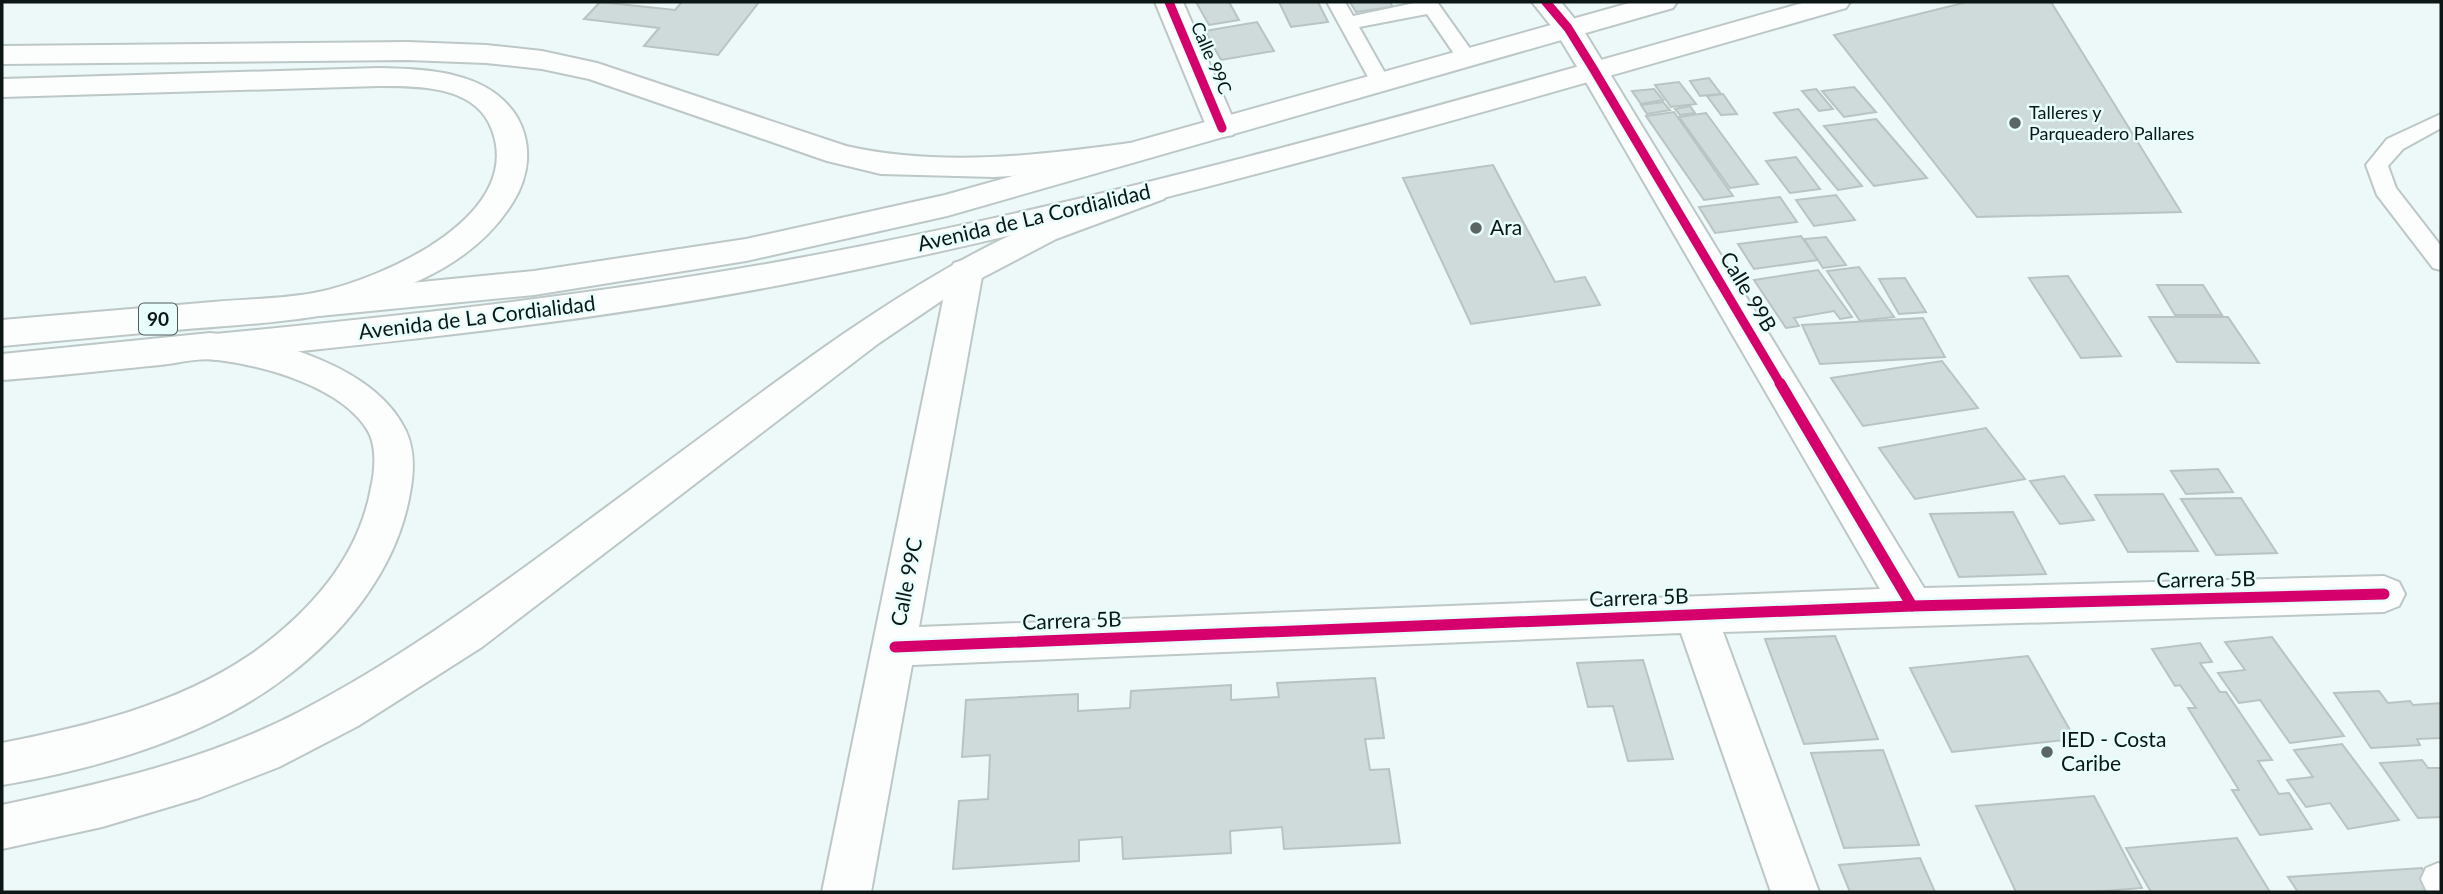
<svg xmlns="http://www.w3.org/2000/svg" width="2443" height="894" font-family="Lato,sans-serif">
<rect width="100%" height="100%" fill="#ecf9f8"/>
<g fill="#cfdbda" stroke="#b8c3c2" stroke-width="2">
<polygon points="600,2 675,10 682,2 759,2 718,55 644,46 659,28 584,19"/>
<polygon points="1196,2 1229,2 1239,20 1209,25"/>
<polygon points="1279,2 1318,2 1328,22 1291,27"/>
<polygon points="1350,2 1390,2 1393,7 1356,12"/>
<polygon points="1967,2 2051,2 2181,212 1977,217 1834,35"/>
<polygon points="1257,22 1274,51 1221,60 1205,31"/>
<polygon points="1709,78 1721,94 1700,96 1690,81"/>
<polygon points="1679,82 1696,104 1671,107 1655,85"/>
<polygon points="1854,87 1876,112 1844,117 1822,91"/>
<polygon points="1654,89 1663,100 1641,104 1632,91"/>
<polygon points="1816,89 1833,109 1819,111 1802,91"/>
<polygon points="1723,94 1737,114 1721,115 1707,96"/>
<polygon points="1663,102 1670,110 1647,114 1641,105"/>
<polygon points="1690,106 1695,113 1680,115 1675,109"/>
<polygon points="1798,109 1862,186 1838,190 1774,113"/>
<polygon points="1674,112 1733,196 1704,200 1646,116"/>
<polygon points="1706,113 1758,184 1730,188 1679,117"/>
<polygon points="1876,119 1927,178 1874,186 1824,126"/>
<polygon points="1796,157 1820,189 1790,193 1766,161"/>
<polygon points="1493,165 1555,282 1585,277 1600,305 1471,324 1403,178"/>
<polygon points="1836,195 1855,220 1814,226 1796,200"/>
<polygon points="1780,197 1797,222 1715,233 1699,207"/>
<polygon points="1801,236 1818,260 1754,269 1738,244"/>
<polygon points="1826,237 1846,265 1823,268 1804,239"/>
<polygon points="1859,267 1894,317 1860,321 1827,271"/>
<polygon points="1818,270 1852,317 1840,319 1834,311 1794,318 1799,326 1786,328 1754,280"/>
<polygon points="2068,276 2121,356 2081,358 2029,278"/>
<polygon points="1905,278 1926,312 1899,314 1879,279"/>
<polygon points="2157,285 2203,285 2222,315 2175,315"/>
<polygon points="2149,317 2228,317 2259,363 2177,362"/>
<polygon points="1923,318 1945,357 1820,364 1802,325"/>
<polygon points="1942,361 1978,408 1863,426 1831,378"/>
<polygon points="1986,428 2025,479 1915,499 1879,448"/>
<polygon points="2218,469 2233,492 2186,494 2171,471"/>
<polygon points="2064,476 2094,520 2060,524 2030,481"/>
<polygon points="2163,494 2198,551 2128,552 2095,495"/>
<polygon points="2241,498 2277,553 2216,555 2181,499"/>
<polygon points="2013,512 2046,574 1959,577 1930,514"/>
<polygon points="1835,636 1878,739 1804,744 1765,639"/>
<polygon points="2272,637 2344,736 2290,743 2260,700 2239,703 2218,673 2245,670 2225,642"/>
<polygon points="2200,643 2212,662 2200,663 2220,692 2226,692 2272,760 2258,761 2279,794 2289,793 2312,829 2260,835 2232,790 2239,790 2188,708 2196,708 2180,685 2175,686 2152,649"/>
<polygon points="2028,656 2075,739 1952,752 1910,668"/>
<polygon points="1643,660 1673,759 1628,761 1613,706 1588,707 1577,663"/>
<polygon points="1375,678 1384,738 1365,739 1370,770 1389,769 1400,843 1284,849 1282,827 1230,831 1231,853 1123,859 1122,837 1079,840 1079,861 953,869 959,801 988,799 990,755 962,757 966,700 1078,694 1078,711 1130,708 1131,691 1231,685 1231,700 1279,697 1277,683"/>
<polygon points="2379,691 2388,703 2410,701 2413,705 2441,703 2441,738 2417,739 2420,745 2371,748 2334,693"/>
<polygon points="2342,744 2399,820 2348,829 2330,803 2306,807 2287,780 2313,777 2294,750"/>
<polygon points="1883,750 1919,845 1844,848 1811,753"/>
<polygon points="2422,760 2428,768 2441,768 2441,817 2418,818 2380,763"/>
<polygon points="2094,796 2142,888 2093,892 2016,892 1976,806"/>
<polygon points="2237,838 2270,892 2151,892 2126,848"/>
<polygon points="1920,858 1935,892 1850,892 1839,865"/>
<polygon points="2422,868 2437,892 2298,892 2288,877"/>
</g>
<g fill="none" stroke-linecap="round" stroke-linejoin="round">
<defs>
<g id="lane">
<polygon points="1327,2 1345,2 1353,16 1419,2 1437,2 1476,57 1473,61 1459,61 1427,14 1359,27 1390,82 1387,86 1373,86"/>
<polygon points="2441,114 2441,128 2403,149 2388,166 2396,188 2441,246 2441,270 2433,268 2377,195 2366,165 2387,139"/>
<polygon points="2438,863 2441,864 2441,892 2427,892 2421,879 2426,868"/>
</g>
<g id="street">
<polygon points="1155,2 1183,2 1237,128 1233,135 1222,137 1211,135 1207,128"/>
<polygon points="1532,2 1561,2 1582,28 1924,588 2384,576 2399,582 2405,594 2399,606 2384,612 1723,632 1819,892 1771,892 1681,633 912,665 871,892 822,892 949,271 954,263 966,259 978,263 983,271 919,627 1880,589 1579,70 1556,32"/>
</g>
<g id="secondary">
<polygon points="1633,2 1677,2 1673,8 947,216 746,261 534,295 319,316 307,313 301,304 307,295 319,292 534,271 746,239 945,195"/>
<path d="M 1806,2 L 1850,2 L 1846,8 C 1501,107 1158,209 806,280 C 611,319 413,340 215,360 L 202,356 L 197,347 L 202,338 L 215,334 C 411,315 606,294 799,258 C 1140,195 1473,96 1806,2 Z"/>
</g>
<g id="highway">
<path d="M 408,42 L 486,45 L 542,51 L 597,63 L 846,146 C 939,167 1036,156 1130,143 L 1141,146 L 1146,153 L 1141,160 L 1130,163 L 1057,173 L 994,177 L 881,174 L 827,161 L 589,79 L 542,69 L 486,63 L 408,60 L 2,64 L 2,46 Z"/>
<path d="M 379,68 C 427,69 489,71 517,117 C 533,145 529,176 513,202 C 479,257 422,283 363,302 C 347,308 329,315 312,317 C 267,324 221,326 175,330 C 118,335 60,341 2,346 L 2,320 C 72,314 143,308 213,302 C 246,299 282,299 314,293 C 381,280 533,214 489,123 C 470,85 415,86 379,86 L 2,97 L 2,79 Z"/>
<path d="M 1153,182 L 1164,185 L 1169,192 L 1164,199 L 1056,239 L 953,293 L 879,343 L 482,647 L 358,726 L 279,767 L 199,798 L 102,827 L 2,849 L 2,805 C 104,783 205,761 299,712 C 390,665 472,606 555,545 C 623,495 690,445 758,395 C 882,304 1002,222 1153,182 Z"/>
<path d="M 210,333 C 276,339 376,367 406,431 C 415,451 414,472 410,493 C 397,570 343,635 282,680 C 206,737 94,770 2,785 L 2,743 C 88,726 176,705 250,655 C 308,614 358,560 371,488 C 375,471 377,447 368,431 C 342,387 265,366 218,360 C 199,357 179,363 160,365 C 107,370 55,376 2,380 L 2,354 Z"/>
</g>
</defs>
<use href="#lane" stroke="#bcc7c6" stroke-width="4"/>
<use href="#street" stroke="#bcc7c6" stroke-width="4"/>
<use href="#secondary" stroke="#bcc7c6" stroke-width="4"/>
<use href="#highway" stroke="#bcc7c6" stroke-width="4"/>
<use href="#lane" fill="#fcfefe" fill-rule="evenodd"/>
<use href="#street" fill="#fcfefe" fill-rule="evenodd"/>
<use href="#secondary" fill="#fcfefe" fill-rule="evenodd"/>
<use href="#highway" fill="#fcfefe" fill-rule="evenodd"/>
<defs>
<g id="cycleway-far1">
<polyline points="1169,2 1222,128"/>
<polyline points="1546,2 1568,28 1594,70 1781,385"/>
</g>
<g id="cycleway">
<polyline points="1780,383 1912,606"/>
<polyline points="895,647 1912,606 2384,594"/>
</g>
</defs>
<use href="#cycleway-far1" stroke="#e7fefc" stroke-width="12"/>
<use href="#cycleway" stroke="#e7fefc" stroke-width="16"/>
<use href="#cycleway-far1" stroke="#d6006c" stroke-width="9"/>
<use href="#cycleway" stroke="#d6006c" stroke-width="11"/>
</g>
<g fill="#5a6564" stroke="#e7fefc" stroke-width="2.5">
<circle cx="2015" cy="123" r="7"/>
<circle cx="1476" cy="228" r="7"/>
<circle cx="2047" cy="752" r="7"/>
</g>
<g text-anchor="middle" stroke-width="5" stroke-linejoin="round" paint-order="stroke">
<g font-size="18" fill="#0b1615" stroke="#e7fefc">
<text transform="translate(1211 58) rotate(67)" y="6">Calle 99C</text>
</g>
<g font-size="18" fill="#0b1615" stroke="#e7fefc" text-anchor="start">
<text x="2029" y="119">Talleres y<tspan x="2029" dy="21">Parqueadero Pallares</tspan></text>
</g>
<rect fill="#e7fefc" stroke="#4d5c5a" stroke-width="2" x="139" y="303.5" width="38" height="31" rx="5"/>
<g font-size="19" font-weight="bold" fill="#0b1615">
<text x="158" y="326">90</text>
</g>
<g font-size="21" fill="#0b1615" stroke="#e7fefc">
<text transform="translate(1034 218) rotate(-13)" y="7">Avenida de La Cordialidad</text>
<text transform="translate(1748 292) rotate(59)" y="7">Calle 99B</text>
<text transform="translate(477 318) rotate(-7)" y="7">Avenida de La Cordialidad</text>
<text transform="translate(2206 580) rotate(-1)" y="7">Carrera 5B</text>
<text transform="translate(907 582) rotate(-79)" y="7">Calle 99C</text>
<text transform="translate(1639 598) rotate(-2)" y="7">Carrera 5B</text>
<text transform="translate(1072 621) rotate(-2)" y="7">Carrera 5B</text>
</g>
<g font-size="21" fill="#0b1615" stroke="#e7fefc" text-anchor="start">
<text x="1490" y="235">Ara</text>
<text x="2061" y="747">IED - Costa<tspan x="2061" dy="24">Caribe</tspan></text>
</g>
</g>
<rect width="2443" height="894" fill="none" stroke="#0b1615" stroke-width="7"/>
</svg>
